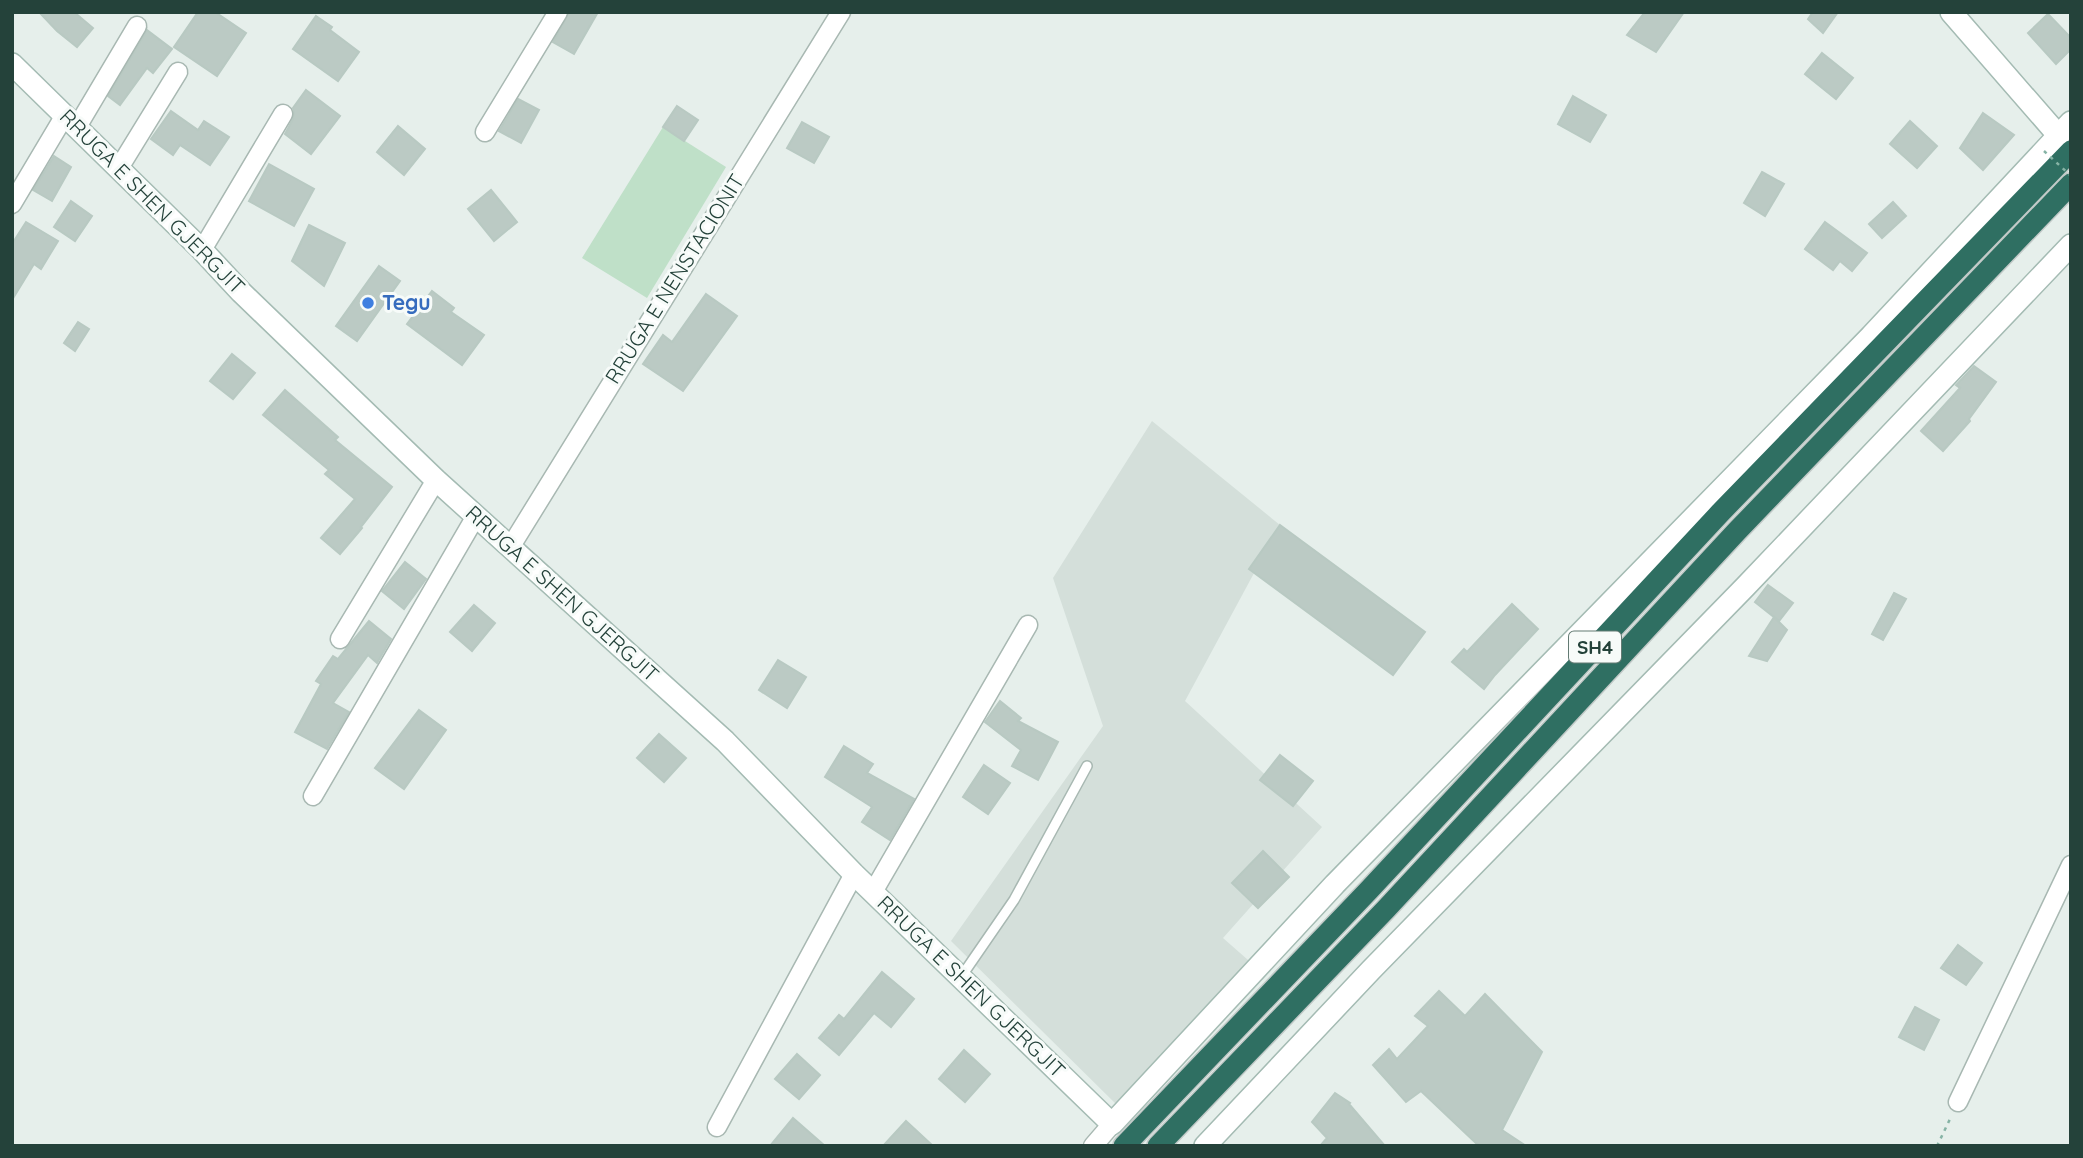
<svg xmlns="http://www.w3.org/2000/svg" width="2083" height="1158" font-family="Quicksand,sans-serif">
<rect width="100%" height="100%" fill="#e6efeb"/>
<polygon fill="#d4dfda" points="1152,421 1280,525 1185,701 1322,827 1223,938 1256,967 1121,1109 951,941 1103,726 1053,578"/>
<polygon fill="#bfe0c8" points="663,127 726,167 647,298 582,258"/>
<g fill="#bbcac4" stroke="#b8c9c2" stroke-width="2">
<polygon points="39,12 74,12 93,28 77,47 57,31"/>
<polygon points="198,12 215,12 246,33 217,76 174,47"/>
<polygon points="569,12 598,12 574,54 553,42"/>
<polygon points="1645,12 1684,12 1656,52 1627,35"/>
<polygon points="1813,12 1838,12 1823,33 1808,19"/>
<polygon points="2048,14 2071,38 2071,49 2056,64 2028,33"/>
<polygon points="316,16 332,27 330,30 359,52 338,81 293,49"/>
<polygon points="147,30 172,49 153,73 147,68 120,105 108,96"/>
<polygon points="1822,53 1853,78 1836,99 1805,74"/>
<polygon points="306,90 340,116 311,154 285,134 293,119 294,113 293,108"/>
<polygon points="1573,96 1606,115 1590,142 1558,124"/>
<polygon points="518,99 539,110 521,143 499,131"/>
<polygon points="677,106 698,120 684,141 663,127"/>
<polygon points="171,111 198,130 204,121 229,137 210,165 180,145 173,155 151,139"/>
<polygon points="1983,113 2014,135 1983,170 1960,148"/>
<polygon points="1910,121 1937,146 1917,168 1890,144"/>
<polygon points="802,122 829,137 814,163 787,148"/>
<polygon points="398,126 425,149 404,175 377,152"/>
<polygon points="54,156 71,167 52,201 33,190"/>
<polygon points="269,164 314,189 294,226 249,201"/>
<polygon points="1762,172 1784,184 1765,216 1744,203"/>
<polygon points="491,190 517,222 494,241 468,209"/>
<polygon points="71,201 92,216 75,241 54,227"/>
<polygon points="1893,202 1906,216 1882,238 1869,224"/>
<polygon points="26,222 58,241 41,269 34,264 12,300 12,244"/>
<polygon points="1825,222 1867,253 1852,271 1840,261 1833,270 1805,249"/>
<polygon points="309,225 345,243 324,286 292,261"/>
<polygon points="379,266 400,281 357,341 336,326"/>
<polygon points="432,291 454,308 451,312 484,335 462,365 407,324"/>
<polygon points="706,294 737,316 683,391 643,364 663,335 672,342"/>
<polygon points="78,322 89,329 75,351 64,343"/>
<polygon points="232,354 255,373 233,399 210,381"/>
<polygon points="1974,366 1996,382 1969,419 1970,421 1943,451 1921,431 1960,388 1956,385"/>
<polygon points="285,390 338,437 335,440 392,487 361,527 362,528 340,554 321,538 355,499 325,474 329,470 263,415"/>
<polygon points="1280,525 1425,632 1393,675 1249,569"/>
<polygon points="405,562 426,579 404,609 382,591"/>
<polygon points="1768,585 1793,603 1779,621 1755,602"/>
<polygon points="1894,593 1906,599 1883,640 1872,634"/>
<polygon points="1512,604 1538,629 1495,675 1484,689 1452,662 1464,649 1467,652"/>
<polygon points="474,605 495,623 472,651 450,632"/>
<polygon points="1774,617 1787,630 1767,661 1749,656"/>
<polygon points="369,621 391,639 377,663 368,655 333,703 349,712 327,749 295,732 321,684 316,681 333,656 338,659"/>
<polygon points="778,660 806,677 787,708 759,690"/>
<polygon points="1000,701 1021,718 1018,721 1058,742 1038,780 1012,766 1021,750 985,722"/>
<polygon points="419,710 446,730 404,789 375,768"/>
<polygon points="659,734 686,758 664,782 637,758"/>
<polygon points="844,746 873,764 867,773 914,799 890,840 862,822 872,807 825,777"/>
<polygon points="1280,755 1313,781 1293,806 1260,780"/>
<polygon points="984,765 1010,783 988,814 963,797"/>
<polygon points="1263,851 1289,877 1258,908 1232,883"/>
<polygon points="1958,945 1982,963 1966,985 1941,968"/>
<polygon points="882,972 914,999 891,1027 874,1013 839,1055 819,1038 839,1015 844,1019"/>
<polygon points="1439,991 1465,1016 1485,994 1542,1052 1502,1130 1526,1146 1479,1146 1421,1091 1406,1102 1373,1065 1389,1049 1397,1059 1428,1026 1415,1016"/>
<polygon points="1915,1007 1939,1020 1924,1050 1899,1037"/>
<polygon points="964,1050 990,1074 965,1102 939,1079"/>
<polygon points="797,1054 820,1075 799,1099 775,1079"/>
<polygon points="1335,1093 1350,1103 1349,1104 1385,1146 1320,1146 1327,1138 1312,1122"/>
<polygon points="793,1118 825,1146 770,1146"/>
<polygon points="906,1121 933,1146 883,1146"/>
</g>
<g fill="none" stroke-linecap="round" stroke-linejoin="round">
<defs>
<polyline id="lane" points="961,977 1014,900 1087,766"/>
<g id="street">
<polyline points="77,127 137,26"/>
<polyline points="485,132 558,12"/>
<polyline points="119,168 178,72"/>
<polyline points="12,204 65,115"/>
<polyline points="202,250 283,114"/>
<polyline points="511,546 841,12"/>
<polyline points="340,639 436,480"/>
<polyline points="313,796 476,516"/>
<polyline points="873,892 1028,625"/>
<polyline points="1958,1102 2071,865"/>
<polyline points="717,1127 854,874"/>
<polyline points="1093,1146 1112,1124"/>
</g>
<g id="secondary">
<polyline points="1951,12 2058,135"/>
<polyline points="12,64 202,250 241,292 436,480 725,741 854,874 1112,1124 1335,884 1871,336 2071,122"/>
<polyline points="1205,1146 1371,970 1745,587 2071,245"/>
</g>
<g id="highway">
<polyline points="1124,1146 1369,890 1720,513 2071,151"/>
<polyline points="1158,1146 1386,909 1737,531 2071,184"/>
</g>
</defs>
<use href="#lane" stroke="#a8b8b2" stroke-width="12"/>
<use href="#street" stroke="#a8b8b2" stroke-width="21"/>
<use href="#secondary" stroke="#a4bbb3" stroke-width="24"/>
<use href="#highway" stroke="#c2cac8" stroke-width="24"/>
<polyline stroke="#86b3a5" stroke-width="2.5" stroke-dasharray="3.5 5" stroke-linecap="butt" points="1937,1146 1951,1117"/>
<use href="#lane" stroke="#fff" stroke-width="9"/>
<use href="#street" stroke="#fff" stroke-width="18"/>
<use href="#secondary" stroke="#fff" stroke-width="21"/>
<use href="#highway" stroke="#2f6f62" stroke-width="21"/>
<polyline stroke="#86b3a5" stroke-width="2.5" stroke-dasharray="3.5 5" stroke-linecap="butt" points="2044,151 2071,176"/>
</g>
<circle fill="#3f7fe0" stroke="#f7fbf9" stroke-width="2.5" cx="368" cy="303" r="7"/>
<g text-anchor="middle" stroke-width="6" stroke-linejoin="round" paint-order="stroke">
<rect fill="#f7fbf9" stroke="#637a73" stroke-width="2" x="1569" y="631.5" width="52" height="31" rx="5"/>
<g font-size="19" font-weight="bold" fill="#24423a">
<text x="1595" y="654">SH4</text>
</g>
<g font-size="21" fill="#24423a" stroke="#f7fbf9">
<text transform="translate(152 202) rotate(45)" y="7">RRUGA E SHEN GJERGJIT</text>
<text transform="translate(675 279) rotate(-58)" y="7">RRUGA E NENSTACIONIT</text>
<text transform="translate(562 594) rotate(42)" y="7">RRUGA E SHEN GJERGJIT</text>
<text transform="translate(971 987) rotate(44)" y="7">RRUGA E SHEN GJERGJIT</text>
</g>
<g font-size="21" font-weight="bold" fill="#366cbe" stroke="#f7fbf9" text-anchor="start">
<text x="382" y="310">Tegu</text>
</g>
</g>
<rect width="2083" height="1158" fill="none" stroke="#24423a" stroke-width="28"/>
</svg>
